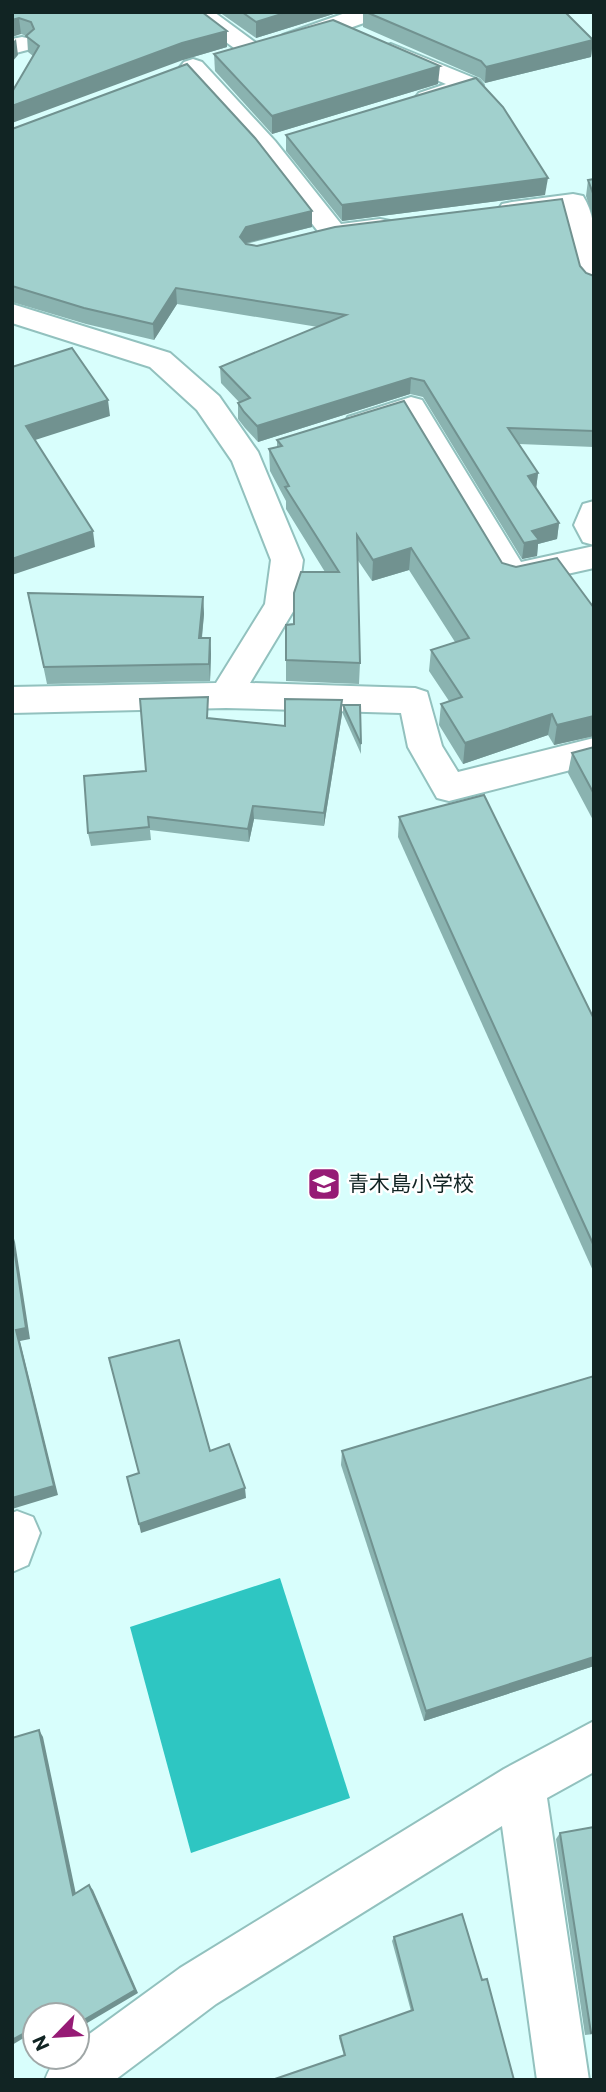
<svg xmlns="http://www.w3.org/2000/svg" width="606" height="2092" font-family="Commissioner,'Noto Sans JP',sans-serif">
<rect width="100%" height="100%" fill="#d8fefc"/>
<polygon fill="#2ec6c2" points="280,1578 350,1798 191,1853 130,1627"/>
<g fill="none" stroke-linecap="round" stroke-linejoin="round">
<defs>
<g id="minor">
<polygon points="185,12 214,12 267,51 263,56 245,56"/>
<polygon points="348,12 384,12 381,17 301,45 283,45 280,40 283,35"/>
<polygon points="22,37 31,39 34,44 31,49 12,54 12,39"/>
<polygon points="391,44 479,80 483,85 479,90 428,106 419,103 415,98 419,93 446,84 382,57 378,52 382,47"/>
<polygon points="193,59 202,62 275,141 341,224 380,219 390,221 394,227 390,233 334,241 324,239 257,153 184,72 180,67 184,62"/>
<path d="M 573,194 L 583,196 C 600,222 594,260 594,290 L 584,287 L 580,281 L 562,212 L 512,218 L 502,216 L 498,210 L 502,204 L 512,202 Z"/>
<polygon points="12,304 170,353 219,396 258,452 303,560 297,605 250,683 415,688 427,692 442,746 458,772 594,738 594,764 449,801 437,798 408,747 401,713 226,708 12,713 12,687 216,683 265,604 271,560 232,461 197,410 150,367 12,323"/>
<polygon points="411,397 422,400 521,562 594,546 594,568 513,586 502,583 404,420 359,434 348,431 344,424 348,417"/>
<polygon points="594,501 594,545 583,542 574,525 583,504"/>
<polygon points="17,1511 33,1517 40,1533 28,1565 12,1572 12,1513"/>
<path d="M 594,1721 L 594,1772 L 547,1798 L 589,2080 L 537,2080 L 502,1826 L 216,2004 L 115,2080 L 45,2080 C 53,2060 56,2057 77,2057 L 77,2043 L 180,1968 L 504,1769 Z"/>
</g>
</defs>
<use href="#minor" stroke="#92c1be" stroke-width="4"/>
<use href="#minor" fill="#fff" fill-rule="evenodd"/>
</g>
<g fill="#8ab3b0">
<polygon points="12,12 227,31 227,47 183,60 33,56 28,52 27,36 21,34"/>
<polygon points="219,12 340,12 256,38"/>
<polygon points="363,12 565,12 593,40 591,57 485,83 480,78 363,27"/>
<polygon points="214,54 438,84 272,134 215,71"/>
<polygon points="12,129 312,227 246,244 257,246 580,266 586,273 594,276 594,447 519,444 538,473 536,489 559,523 557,539 538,544 537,556 522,559 423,397 410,394 258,442 245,428 238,419 238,403 239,402 221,383 220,367 318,327 177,304 154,340 86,324 12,302"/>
<polygon points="286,135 545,195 342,221 286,151"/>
<polygon points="594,179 594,220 586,196 588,180"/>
<polygon points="277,440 502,563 594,608 594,736 554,745 548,735 463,764 439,725 441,704 449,701 429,671 431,650 455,642 409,570 372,581 357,559 360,663 359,684 286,681 286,625 294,624 325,572 286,509 286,501 270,471 269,449 277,447"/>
<polygon points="28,593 203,597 204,614 202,638 210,638 211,654 210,681 47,684"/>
<polygon points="208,697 208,718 285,726 342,700 342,714 324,826 254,819 249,842 150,830 151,840 91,846 88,833 146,771"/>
<polygon points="343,705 361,744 361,754 343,714"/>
<polygon points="594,747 594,822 568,773 572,753"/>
<polygon points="399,817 594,1019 594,1273 398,837"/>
<polygon points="594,1376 594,1666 424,1721 341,1465 342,1451"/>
<polygon points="594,1827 594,2034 585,2035 556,1839 560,1833"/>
<polygon points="394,1937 482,1980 344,2056 339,2038 340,2036 411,2011 392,1941"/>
</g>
<g fill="#719290">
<polygon points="288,12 340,12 256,38 256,22"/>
<polygon points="19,18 21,34 12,37 12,20"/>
<polygon points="227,31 227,47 183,60 12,123 12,106 182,43"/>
<polygon points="16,39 18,55 12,62 12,43"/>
<polygon points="593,40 591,57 485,83 486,67"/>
<polygon points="440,66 438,84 272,134 272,116"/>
<polygon points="548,178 545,195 342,221 342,205"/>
<polygon points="312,211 312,227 246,243 241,253 240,237 246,227"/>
<polygon points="176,288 177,304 154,340 153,324"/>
<polygon points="411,378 410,394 258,442 257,426"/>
<polygon points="108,400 110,416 29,442 26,426"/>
<polygon points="538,473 536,489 528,476"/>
<polygon points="559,523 557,539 538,544 537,556 522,559 524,543 532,531"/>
<polygon points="93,531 95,547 12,575 12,559"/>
<polygon points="411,548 409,570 372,581 373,560"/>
<polygon points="203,597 204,614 200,654 199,638"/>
<polygon points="210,638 211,654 210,681 209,664"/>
<polygon points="342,700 342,714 324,826 324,813"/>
<polygon points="552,714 548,735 463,764 465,743"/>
<polygon points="594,716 594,736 554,745 557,725"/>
<polygon points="253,806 254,819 249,842 248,829"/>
<polygon points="12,1232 15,1242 30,1339 20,1341 58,1495 12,1509"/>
<polygon points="245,1488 246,1498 141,1533 139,1524"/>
<polygon points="594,1657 594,1666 424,1721 426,1711"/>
<polygon points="39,1730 43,1737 77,1899 73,1895"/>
<polygon points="89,1885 93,1890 138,1993 77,2029"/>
<polygon points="23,2034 27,2036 12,2045 12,2040"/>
</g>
<g fill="#a1d0cd" stroke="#719290" stroke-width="2">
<polygon points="12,12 202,12 227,31 182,43 12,106 12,92 39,46 26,36 34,29 31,22 19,18 12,20"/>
<polygon points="242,12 288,12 256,22"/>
<polygon points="366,12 565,12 593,40 486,67 481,61"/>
<polygon points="333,20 440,66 272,116 214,54"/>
<polygon points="187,64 255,138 312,211 246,227 240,237 246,244 257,246 335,227 562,199 580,266 586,273 594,276 594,431 508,428 538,473 528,476 559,523 532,531 539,540 524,543 424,381 411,378 257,426 244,412 238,403 250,398 220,367 346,315 176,288 153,324 84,308 12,286 12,129"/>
<polygon points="476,78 503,107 548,178 342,205 286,135"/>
<polygon points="594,179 594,196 588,180"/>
<polygon points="72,348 108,400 26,426 93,531 12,559 12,367"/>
<polygon points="404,401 502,563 516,567 557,558 594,608 594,716 557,725 552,714 465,743 441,704 462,697 431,650 469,638 411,548 373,560 357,535 360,663 286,660 286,625 294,624 294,593 301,572 339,572 285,487 289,486 269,449 282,446 277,440"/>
<polygon points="28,593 203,597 199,638 210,638 209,664 44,667"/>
<polygon points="208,697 207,718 285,726 285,699 342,700 324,813 253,806 248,829 148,817 149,827 88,833 84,776 146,771 140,699"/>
<polygon points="343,705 360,705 361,744"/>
<polygon points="594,747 594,794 572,753"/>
<polygon points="484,795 594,1019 594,1246 399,817"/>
<polygon points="12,1235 26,1328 16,1330 54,1486 12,1498"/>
<polygon points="179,1340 210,1451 229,1444 245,1488 139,1524 127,1477 139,1473 109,1358"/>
<polygon points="594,1376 594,1657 426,1711 342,1451"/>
<polygon points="39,1730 73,1895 89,1885 135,1990 77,2024 77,2015 35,2015 35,2049 30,2052 23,2034 12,2040 12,1738"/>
<polygon points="594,1827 594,2032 591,2033 560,1833"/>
<polygon points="462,1914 482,1980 487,1979 514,2080 272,2080 345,2055 340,2036 413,2010 394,1937"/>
</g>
<defs>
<symbol id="school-square" viewBox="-11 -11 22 22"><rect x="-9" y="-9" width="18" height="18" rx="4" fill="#961b75" stroke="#fff"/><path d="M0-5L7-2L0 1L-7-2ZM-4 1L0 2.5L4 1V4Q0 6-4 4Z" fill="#fff"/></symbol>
</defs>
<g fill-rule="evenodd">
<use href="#school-square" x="305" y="1165" width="38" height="38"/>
</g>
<g text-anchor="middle" stroke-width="5" stroke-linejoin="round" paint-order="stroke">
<g font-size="21" fill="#112423" stroke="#fff" text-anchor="start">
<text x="348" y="1191">青木島小学校</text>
</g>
</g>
<rect width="606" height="2092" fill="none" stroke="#112423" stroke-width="28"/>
<g transform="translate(56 2036) rotate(245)"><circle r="33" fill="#ffffff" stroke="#a0a7a7" stroke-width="2"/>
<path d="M0-5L12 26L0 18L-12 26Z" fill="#961b75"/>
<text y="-10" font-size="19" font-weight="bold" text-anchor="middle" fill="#112423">N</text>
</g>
</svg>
